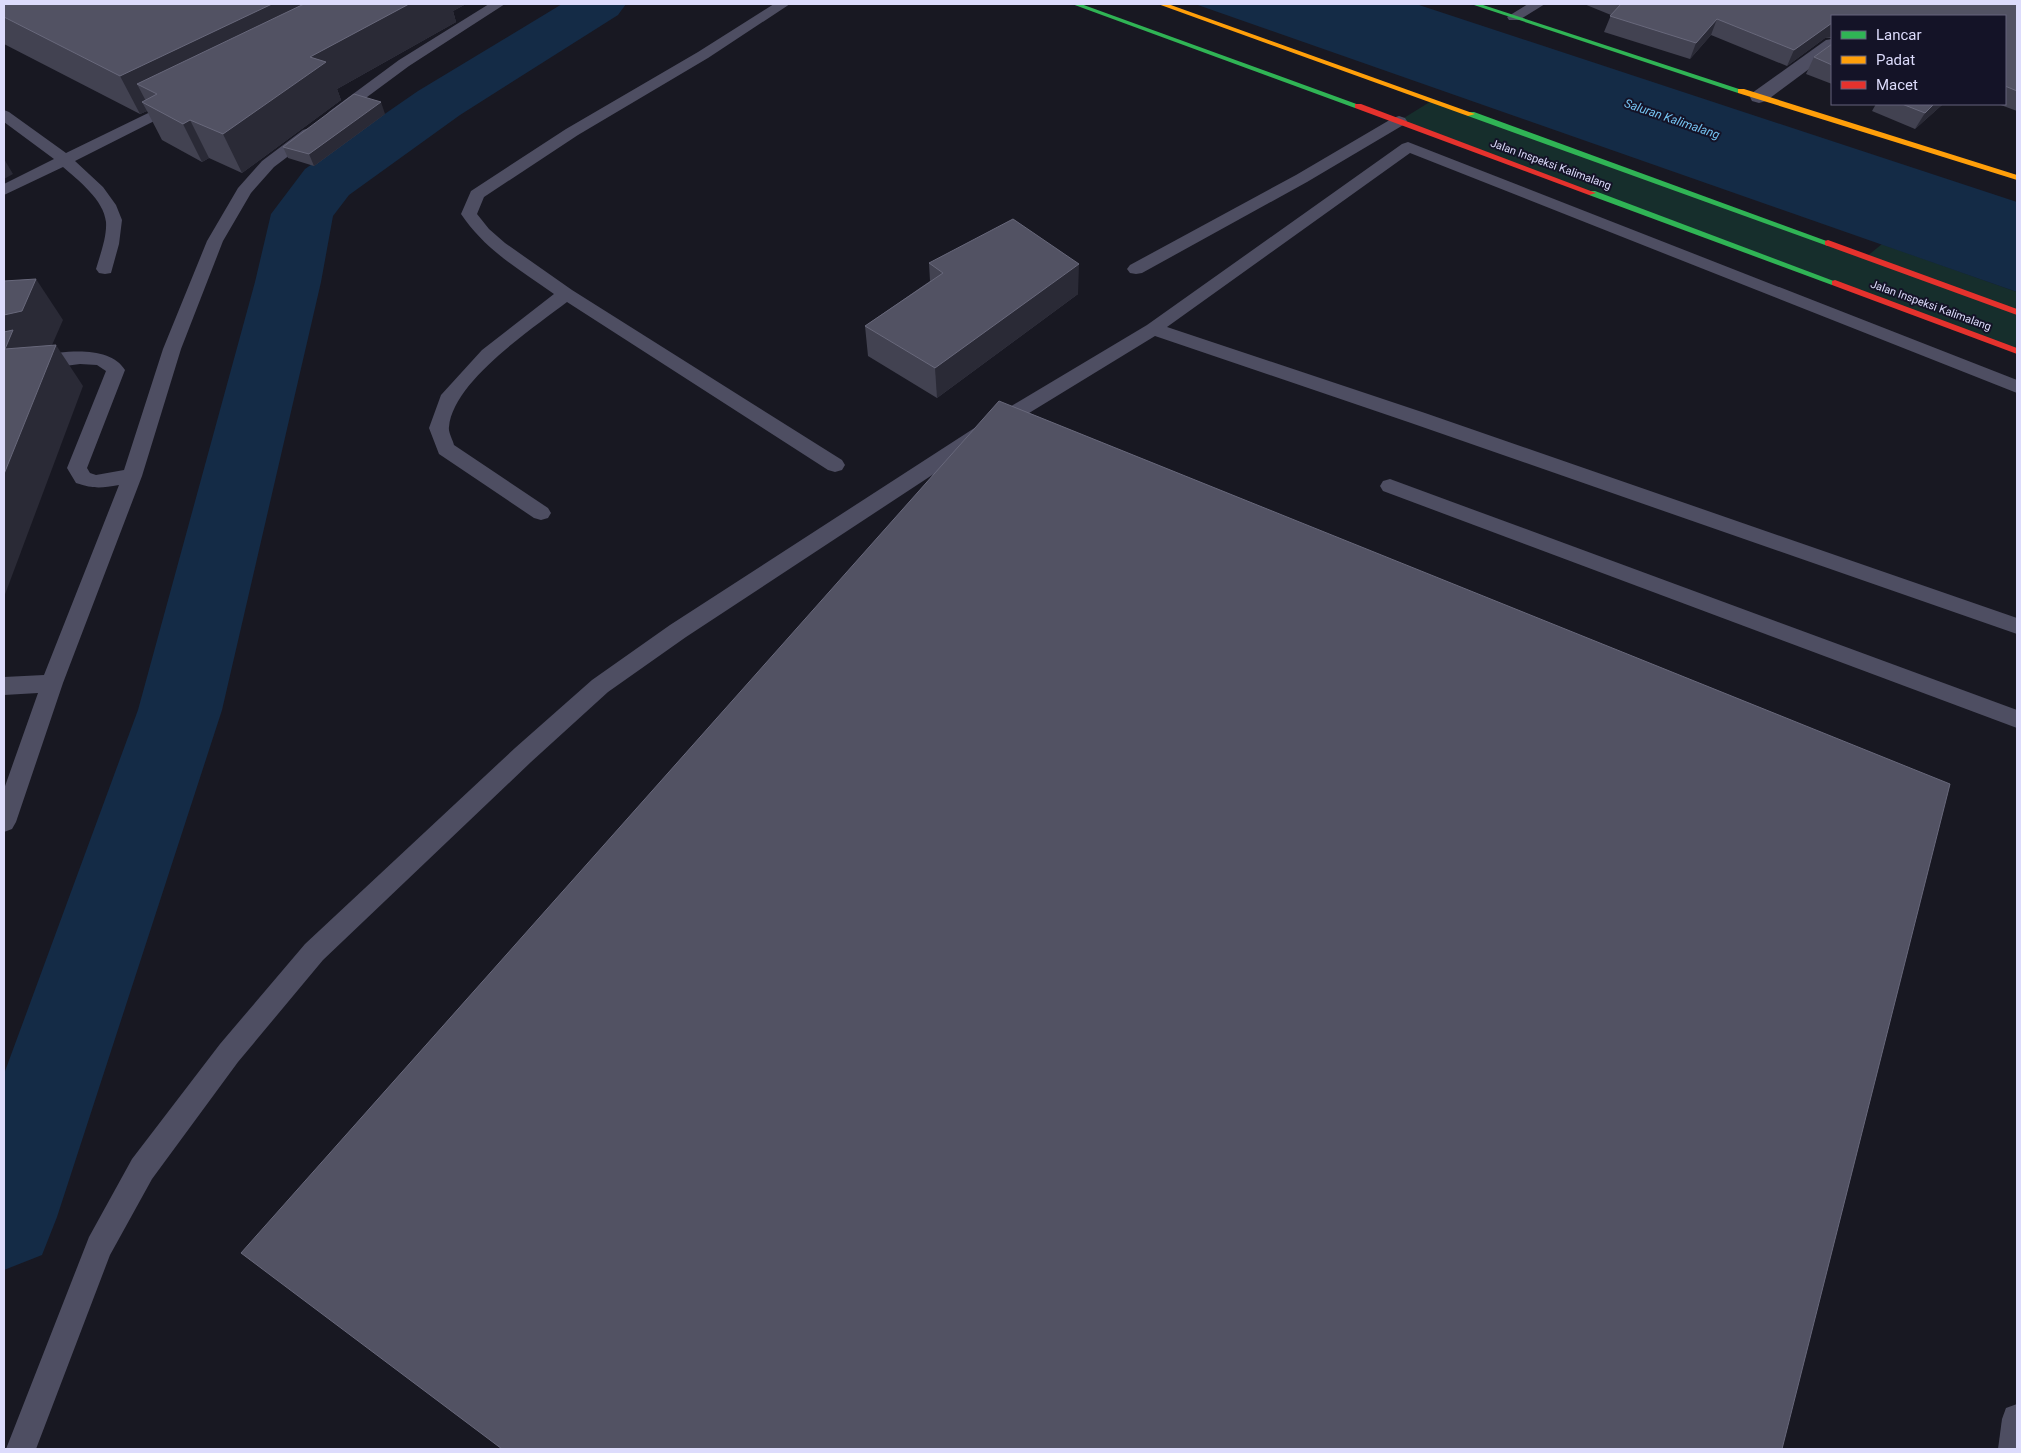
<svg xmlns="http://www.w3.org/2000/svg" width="2021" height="1453" font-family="Roboto,sans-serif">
<rect width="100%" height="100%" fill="#181822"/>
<polygon fill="#162e2c" points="1433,100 1866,257 1882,244 2017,292 2017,351 1399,121"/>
<polygon fill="#142b46" points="1195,4 1416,4 2017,202 2017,292"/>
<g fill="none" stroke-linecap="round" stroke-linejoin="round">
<polygon fill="#142b46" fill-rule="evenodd" points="562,4 626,4 618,15 460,115 349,195 333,216 321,282 222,710 57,1217 42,1255 4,1270 4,1074 138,710 255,282 271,214 305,169 418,91"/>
<g fill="#4e4e62" fill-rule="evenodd">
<polygon points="489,4 505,4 409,66 340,117 330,117 327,114 330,111 399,60"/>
<path d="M 774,4 L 790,4 L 708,58 L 578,135 L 484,197 L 477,214 L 489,229 L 505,243 L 572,290 L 842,460 L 845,465 L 842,470 L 835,472 L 828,470 L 567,302 C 532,329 453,381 449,427 C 448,432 453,440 454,445 L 548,508 L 551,513 L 548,518 L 541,520 L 534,518 L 439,454 L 429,428 L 441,395 L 482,350 L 554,294 C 519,269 486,251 461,214 L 471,191 L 566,129 L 698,52 Z"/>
<polygon points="1528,4 1545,4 1519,20 1509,20 1507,17"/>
<path d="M 177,99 L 182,101 L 185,104 L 182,107 L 75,161 L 103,187 L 116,205 L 122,220 L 119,244 L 111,273 L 105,274 L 99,273 L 96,269 C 100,255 107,237 106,222 C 104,200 78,180 63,167 L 4,195 L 4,184 L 54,159 L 4,122 L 4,110 L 9,112 L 66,153 Z"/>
<polygon points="1399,116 1405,118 1407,121 1405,124 1307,182 1142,273 1136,274 1130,273 1127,269 1130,265 1296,175 1393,118"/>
<path d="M 309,128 L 315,130 L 317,133 L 315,136 L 274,167 L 251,193 L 223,241 L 181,349 L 142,476 L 63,683 L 16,822 L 12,829 L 4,832 L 4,789 L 38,693 L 4,695 L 4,677 L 44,675 L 119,485 C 101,488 94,489 76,483 L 67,468 L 106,371 L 97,365 L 80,364 L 4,374 L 4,362 C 35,357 105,337 125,370 L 87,468 L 90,473 L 96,475 L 124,470 L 163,349 L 207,241 L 238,188 L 262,161 L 303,130 Z"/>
<polygon points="1408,142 2017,380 2017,393 1410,153 1167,327 1425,413 2017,618 2017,634 1411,423 1155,336 990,437 686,637 608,692 531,762 323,960 238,1062 152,1179 110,1255 36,1449 6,1449 89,1237 132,1159 220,1044 305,944 515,748 592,680 670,625 976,427 1147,325 1402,144"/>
<polygon points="1390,479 2017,710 2017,728 1383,491 1380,486 1383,481"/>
<polygon points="2017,1404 2017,1449 1998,1449 2002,1419 2006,1408"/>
</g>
<polygon fill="#4e4e62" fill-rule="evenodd" points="1832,39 1832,52 1766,101 1759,103 1752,101 1750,97 1752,93 1826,40"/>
<g fill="#30b455" fill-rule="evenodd">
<polygon points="1072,4 1081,4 1362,106 1355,108"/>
<polygon points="1471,4 1480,4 1745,91 1738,93"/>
<polygon points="1468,112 1474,112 1832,243 1828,246 1825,245 1468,116"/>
<polygon points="1589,191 1595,191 1839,283 1838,285 1832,285 1589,195"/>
</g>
<g fill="#ff9f0a" fill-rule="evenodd">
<polygon points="1158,4 1168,4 1475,114 1468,116"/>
<polygon points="1738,89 1744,89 2017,175 2017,180 1738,93"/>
</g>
<g fill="#e5322d" fill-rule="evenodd">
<polygon points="1355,104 1361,104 1596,193 1589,195 1355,108"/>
<polygon points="1828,240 2017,309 2017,315 1825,245 1825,241"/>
<polygon points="1835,280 2017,348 2017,354 1832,285 1832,281"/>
</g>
</g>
<g fill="#424251">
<polygon points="4,4 466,4 453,11 456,22 337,89 341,100 242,173 209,158 202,162 162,140 147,111 140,114 4,44"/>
<polygon points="1584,4 2017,4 2017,111 1998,104 2005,104 2005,16 1832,16 1832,38 1825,38 1787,66 1711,35 1690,59 1604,32 1611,15"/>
<polygon points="1832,44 1832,84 1806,74 1814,57"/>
<polygon points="1876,104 1943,104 1915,129 1872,111"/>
<polygon points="385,114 314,166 288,158 283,147"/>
<polygon points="929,263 1078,294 937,398 868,356 865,326 930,281"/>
</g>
<g fill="#2a2a36">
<polygon points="272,4 364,4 157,94 137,84 148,105 142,102 147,111 140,114 120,76"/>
<polygon points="409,4 466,4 453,11 456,22 337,89 341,100 242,173 223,134 310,57"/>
<polygon points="1717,19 1711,35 1690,59 1696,43"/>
<polygon points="1832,23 1832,37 1825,38 1787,66 1794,50"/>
<polygon points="381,102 385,114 314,166 309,154"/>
<polygon points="1934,104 1943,104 1915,129 1925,113"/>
<polygon points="190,120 209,158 202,162 183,124"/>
<polygon points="4,159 13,174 4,179"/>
<polygon points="1079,264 1078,294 937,398 935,368"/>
<polygon points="36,279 63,320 49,352 4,362 4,315"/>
<polygon points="56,345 83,386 4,597 4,474"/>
</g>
<g fill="#525263" stroke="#68687b">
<polygon points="4,4 272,4 120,76 4,17"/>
<polygon points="304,4 409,4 310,57 326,62 223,134 190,120 183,124 142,102 157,94 137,84"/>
<polygon points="1621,4 2017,4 2017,91 2005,86 2005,16 1832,16 1832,23 1794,50 1717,19 1696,43 1610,16"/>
<polygon points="1832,44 1832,65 1814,57"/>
<polygon points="354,94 381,102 309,154 283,147"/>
<polygon points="1902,104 1934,104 1925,113"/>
<polygon points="1013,219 1079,264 935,368 865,326 943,273 929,263"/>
<polygon points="36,279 22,311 4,315 4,281"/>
<polygon points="13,330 5,349 56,345 4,474 4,332"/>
<polygon points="999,401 1950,784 1782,1449 502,1449 241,1253"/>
</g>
<g text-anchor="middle" stroke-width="4" stroke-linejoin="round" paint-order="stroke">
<g font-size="11" fill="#dddcfc" stroke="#141327">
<text transform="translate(1551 164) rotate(20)" y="4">Jalan Inspeksi Kalimalang</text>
<text transform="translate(1931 305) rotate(20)" y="4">Jalan Inspeksi Kalimalang</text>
</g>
<g font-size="12" font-style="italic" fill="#75c3f1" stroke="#141327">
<text transform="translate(1672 119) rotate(19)" y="4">Saluran Kalimalang</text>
</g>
</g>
<rect width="2021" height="1453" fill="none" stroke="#dddcfc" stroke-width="10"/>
<rect x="1831" y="15" width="175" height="90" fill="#141327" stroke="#64637c"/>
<rect x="1841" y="31" width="25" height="8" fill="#30b455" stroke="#64637c"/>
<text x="1876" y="40" font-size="15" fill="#dddcfc">Lancar</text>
<rect x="1841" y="56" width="25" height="8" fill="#ff9f0a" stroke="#64637c"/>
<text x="1876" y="65" font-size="15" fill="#dddcfc">Padat</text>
<rect x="1841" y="81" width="25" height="8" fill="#e5322d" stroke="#64637c"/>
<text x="1876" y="90" font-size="15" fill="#dddcfc">Macet</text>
</svg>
